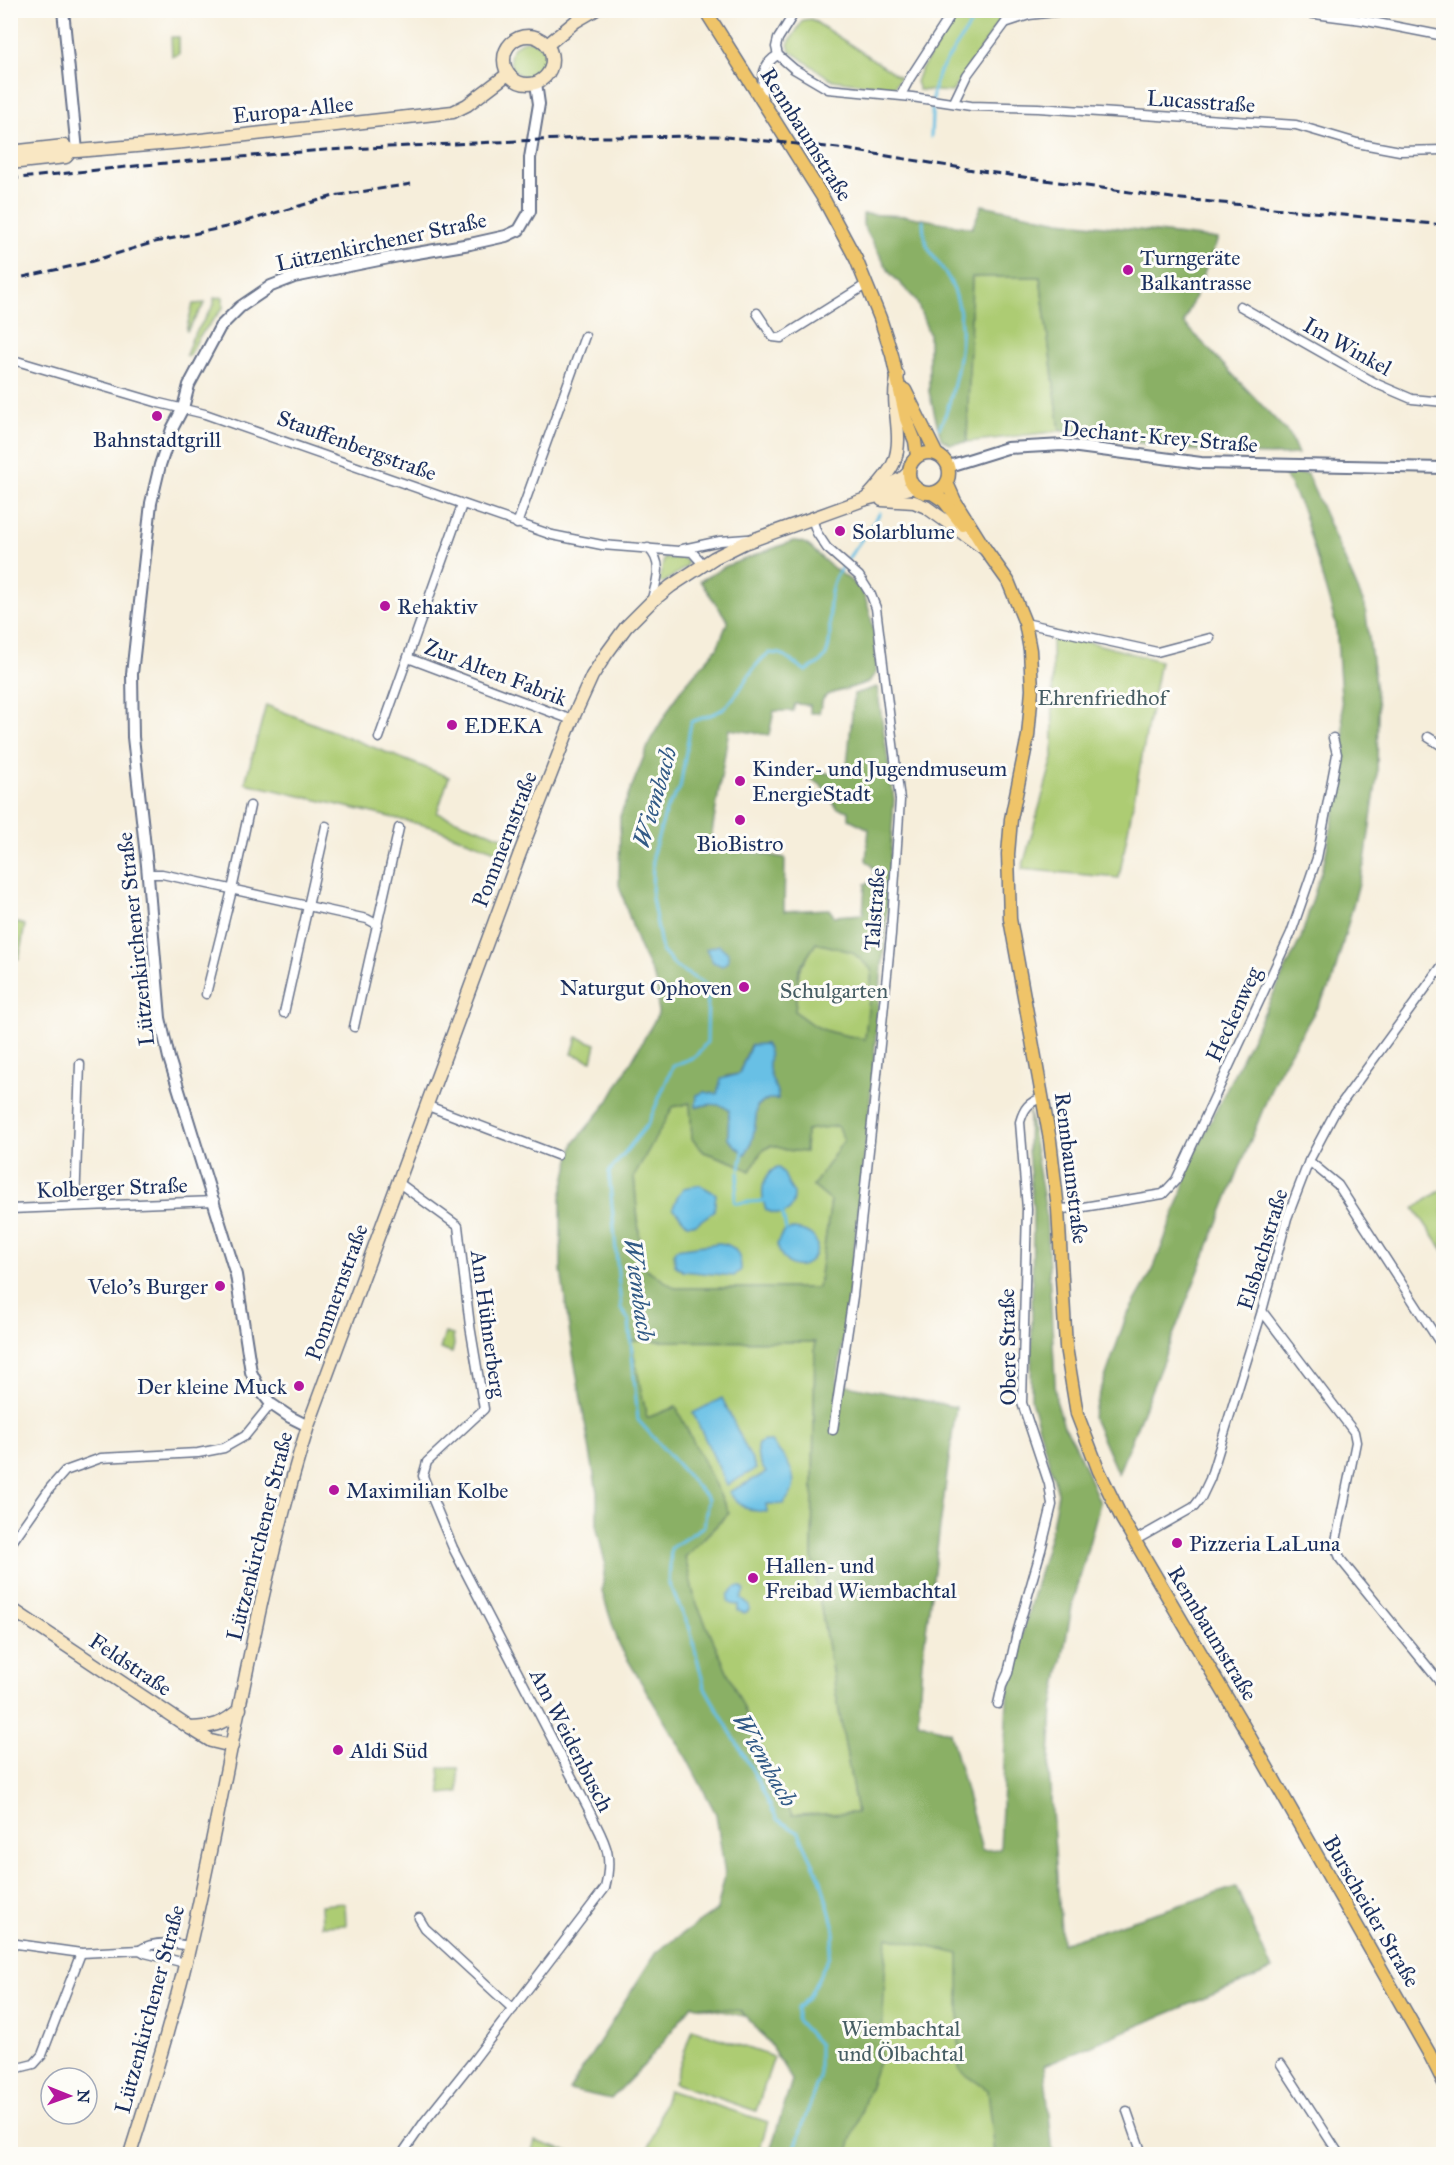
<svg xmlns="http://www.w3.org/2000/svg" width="1454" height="2165" font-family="'IM FELL Great Primer',serif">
<rect width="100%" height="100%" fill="#fdfcf7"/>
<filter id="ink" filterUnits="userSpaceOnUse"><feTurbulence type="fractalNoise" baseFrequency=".0167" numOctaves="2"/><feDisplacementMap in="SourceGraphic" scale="12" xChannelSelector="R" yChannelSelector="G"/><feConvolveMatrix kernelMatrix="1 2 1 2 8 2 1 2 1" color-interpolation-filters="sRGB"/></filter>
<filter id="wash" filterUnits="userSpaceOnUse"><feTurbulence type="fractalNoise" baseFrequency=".008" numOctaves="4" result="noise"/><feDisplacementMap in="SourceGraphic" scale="24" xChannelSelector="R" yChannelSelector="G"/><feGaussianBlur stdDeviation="1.35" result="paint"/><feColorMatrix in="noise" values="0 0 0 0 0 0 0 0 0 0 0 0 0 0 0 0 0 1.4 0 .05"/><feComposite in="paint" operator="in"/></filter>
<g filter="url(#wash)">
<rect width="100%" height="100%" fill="#f6eedb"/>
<g fill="#adcc73" stroke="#647e68" stroke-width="1.5">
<polygon points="960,11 1006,11 952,92 919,90 916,82 920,71"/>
<polygon points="811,19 900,77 894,88 832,80 790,51 788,44 803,20"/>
<polygon points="171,37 179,37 179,54 172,57"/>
<circle cx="528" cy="59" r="18"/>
<polygon points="972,277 1040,277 1060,431 967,442"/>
<polygon points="223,297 223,308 199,337 189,356 186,355 192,338 214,305 214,298"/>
<polygon points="205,303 187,331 186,330 193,304"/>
<polygon points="664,558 682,558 688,562 686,567 663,583 659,581"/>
<polygon points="1052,632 1160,661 1119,878 1022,869 1053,758"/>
<polygon points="266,705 449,777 437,813 510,840 506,855 432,827 245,783"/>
<polygon points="10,921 25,925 19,959 11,956"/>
<path d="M 816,943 L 852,951 L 872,970 L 865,1039 C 837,1034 816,1032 795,1011 L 799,970 Z"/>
<polygon points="577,1037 596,1044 592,1061 572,1054"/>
<polygon points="690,1103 692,1139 704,1152 735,1163 750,1171 761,1152 772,1145 786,1150 805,1152 806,1130 837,1125 845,1139 813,1186 831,1201 818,1288 675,1288 642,1266 634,1176 672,1107"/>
<polygon points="1443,1189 1443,1250 1414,1208"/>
<polygon points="445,1333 453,1335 454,1345 452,1353 440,1349"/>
<polygon points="630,1341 815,1342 812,1557 857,1813 821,1815 959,1929 1033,2154 775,2154 797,2086 758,2019 680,2002 790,1812 695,1600 685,1557 729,1513 675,1407 647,1418"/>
<polygon points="439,1768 458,1768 459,1792 441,1794"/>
<polygon points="345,1903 346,1925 322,1926 321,1905"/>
<polygon points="692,2029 774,2057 756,2111 674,2083"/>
<polygon points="668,2090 768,2122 758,2154 647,2154"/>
<polygon points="535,2141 576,2154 531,2154"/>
</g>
<g fill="#8ab065" stroke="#527062" stroke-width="1.5" fill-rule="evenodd">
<path d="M 982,205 L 1060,221 L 1218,239 L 1184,323 L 1290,435 L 1298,454 C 1219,459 1139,442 1060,431 L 1040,277 L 972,277 L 967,442 L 950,444 L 941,439 L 929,392 L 929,334 L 916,300 L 890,273 L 863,225 L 863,214 L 907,216 L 972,228 Z"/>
<polygon points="1284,473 1307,474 1365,606 1378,708 1377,777 1365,861 1332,983 1277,1074 1118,1474 1092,1416 1126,1317 1153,1270 1181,1195 1187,1169 1301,938 1325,858 1336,805 1344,738 1336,625 1303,511"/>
<path d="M 793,541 C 808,540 816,553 826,562 C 836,571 850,578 859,588 C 873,605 877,652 876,673 L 869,682 L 827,695 L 823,699 L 819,713 L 810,713 L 810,705 L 795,704 L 793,711 L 774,711 L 769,735 L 729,729 L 710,845 L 785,858 L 784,911 L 829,909 L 834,916 L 863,914 L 865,884 L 873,881 L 874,869 L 866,860 L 869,829 L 849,819 L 849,811 L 837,808 L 820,784 L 809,778 L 814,771 L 846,776 L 854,694 L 877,687 L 894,799 L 885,935 L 870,1104 L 849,1298 L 837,1383 L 956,1407 L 922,1661 L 918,1722 L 950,1732 L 982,1850 L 1000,1849 L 1007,1699 L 1019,1645 L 1051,1531 L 1058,1493 L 1031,1400 L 1033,1210 L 1028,1150 L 1029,1111 L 1046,1212 L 1056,1400 L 1064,1426 L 1074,1442 L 1100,1503 L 1072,1607 L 1053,1708 L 1049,1772 L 1062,1943 L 1236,1887 L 1272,1970 L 1044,2065 L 1053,2154 L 995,2154 L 988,2090 L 959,2070 L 959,1954 L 887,1937 L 881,2053 L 847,2154 L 769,2154 L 792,2080 L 768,2041 L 741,2011 L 692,2005 L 648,2061 L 611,2099 L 569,2090 L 656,1952 L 717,1910 L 725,1875 L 716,1814 L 686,1757 L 619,1645 L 602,1592 L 605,1563 L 597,1529 L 597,1492 L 571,1342 L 561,1270 L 561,1197 L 574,1143 L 608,1102 L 658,1014 L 657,984 L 638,944 L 619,885 L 620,816 L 651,739 L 679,692 L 717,648 L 728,621 L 700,581 L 726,566 ZM 816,943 L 852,952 L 872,970 L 865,1039 C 837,1034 816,1032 795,1011 L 799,969 ZM 765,1044 C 773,1056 766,1061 770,1074 C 773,1084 777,1087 778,1099 L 768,1099 L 757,1106 C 756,1119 754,1145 745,1154 L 728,1139 L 729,1110 C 719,1102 709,1104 697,1107 L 704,1092 L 717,1094 L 727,1076 L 739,1074 L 750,1045 ZM 690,1103 L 692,1139 L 704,1152 L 735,1163 L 750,1171 L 761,1152 L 771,1145 L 786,1150 L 805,1152 L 806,1130 L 837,1126 L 844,1140 L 813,1186 L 831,1201 L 818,1288 L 675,1288 L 642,1266 L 634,1176 L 673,1107 ZM 631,1341 L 815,1342 L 812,1557 L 857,1813 L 792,1815 L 695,1600 L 685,1557 L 729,1513 L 676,1407 L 647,1418 Z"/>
</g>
<g fill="#68c0e5" stroke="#4278a2" stroke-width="1.5">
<polygon points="719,945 728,953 728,961 722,966 713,962 706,949"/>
<path d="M 765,1044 C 774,1058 766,1061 770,1074 C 773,1084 777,1087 778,1099 L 768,1099 L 757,1106 C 756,1119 754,1145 745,1154 L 728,1139 L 729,1110 C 719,1102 708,1104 696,1107 L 697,1095 L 704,1092 L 717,1094 L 721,1079 L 739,1074 L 751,1045 Z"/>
<path d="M 777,1167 C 786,1171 786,1184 794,1193 C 795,1213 783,1218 766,1210 C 760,1194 761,1176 777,1167 Z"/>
<polygon points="700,1185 716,1194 714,1211 696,1224 687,1224 673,1208 678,1195 684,1188"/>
<path d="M 793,1229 C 847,1234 795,1299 777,1245 C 780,1236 782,1230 793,1229 Z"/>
<path d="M 719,1243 C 735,1244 741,1254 741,1270 L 734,1276 L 683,1271 L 675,1265 L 674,1253 L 676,1249 Z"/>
<polygon points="722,1398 756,1469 727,1485 693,1413"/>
<path d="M 764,1441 L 771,1442 C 782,1454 799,1473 792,1491 C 791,1495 786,1500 783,1504 L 766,1504 L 767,1512 C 749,1511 740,1508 729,1492 L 766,1473 C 761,1464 754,1455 758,1444 Z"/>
<polygon points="736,1587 741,1587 745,1591 741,1599 749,1605 749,1610 745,1613 738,1611 738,1605 731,1604 728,1600 728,1595"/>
</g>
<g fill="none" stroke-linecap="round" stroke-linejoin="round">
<g stroke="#68c0e5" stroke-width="3">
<polyline points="931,137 933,92 938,74 980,10"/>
<path d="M 923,221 C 924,254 935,254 949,279 C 967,313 962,349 954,384 C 951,399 947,414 939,428"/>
<polyline points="740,1168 743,1152"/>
<polyline points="739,1172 734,1201 736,1203 764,1201"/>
<polyline points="781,1212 783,1214 786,1230"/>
<path d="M 793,2154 L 819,2077 L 819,2045 L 797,2020 L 797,2009 L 809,1997 L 828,1958 L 835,1932 L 821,1880 L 799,1833 L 777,1819 L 754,1773 L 704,1686 L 690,1629 L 669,1584 L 671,1548 L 704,1526 L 708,1499 L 638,1420 L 629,1321 L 621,1308 L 609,1172 L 648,1124 L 673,1066 L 696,1056 L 707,1042 L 708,986 L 676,967 L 662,951 L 652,898 L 653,853 L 667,808 L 680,788 L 691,722 C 701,718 714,715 723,709 C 743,693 748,668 769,653 L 781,654 L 806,671 C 812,667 822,663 825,657 C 836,636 823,603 836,576 L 880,513"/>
</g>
</g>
</g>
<g filter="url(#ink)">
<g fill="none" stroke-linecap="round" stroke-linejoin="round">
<defs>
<g id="minor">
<polyline points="796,10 778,39 776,47 778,55 794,69 828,89 912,97 971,106 1038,108 1296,125 1357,143 1400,151 1444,150"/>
<polyline points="1283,10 1362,20 1444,36"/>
<polyline points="1008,22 1029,15 1072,10"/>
<polyline points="901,95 910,78 954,10"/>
<path d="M 762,101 C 763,83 759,65 778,55"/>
<polyline points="954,102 967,75 1015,10"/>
<polyline points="1240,306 1377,384 1412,399 1444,402"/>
<polyline points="757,313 773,337 781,338 867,284"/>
<polyline points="10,359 159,403 205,414 552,535 602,545 692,552 703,564"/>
<polyline points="812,519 817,533 827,548 859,576 871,595 876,608 900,800 891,934 874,1104 853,1296 833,1430"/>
<polyline points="517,524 585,336"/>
<path d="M 648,548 C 665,563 656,583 651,602"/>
<polyline points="683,549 720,541 747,539"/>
<polyline points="1025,623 1157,652 1210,638"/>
<polyline points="408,658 572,720"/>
<polyline points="1428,737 1444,747"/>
<polyline points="379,738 462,505"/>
<polyline points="147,874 162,874 367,919 378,925"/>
<polyline points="206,994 232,890 250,806"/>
<polyline points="284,1013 326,826"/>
<polyline points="354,1027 399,828"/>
<polyline points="428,1106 557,1155"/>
<polyline points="1309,1161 1338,1185 1444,1349"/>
<path d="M 399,1183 L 458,1226 L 470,1326 L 484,1409 L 427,1462 L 423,1476 L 453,1548 L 589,1810 C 604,1842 614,1851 605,1888 L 473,2061 L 425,2121 L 402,2154"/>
<polyline points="75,1206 80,1064"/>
<polyline points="10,1209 215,1201"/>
<polyline points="1058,1209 1077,1208 1163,1194 1176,1180 1291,933 1317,858 1337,754 1333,738"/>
<polyline points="1262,1311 1354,1432 1356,1442 1335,1546 1341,1560 1444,1687"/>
<polyline points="1134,1541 1194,1507 1201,1498 1210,1479 1262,1311 1287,1218 1309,1161 1335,1112 1444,963"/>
<polyline points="10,1545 50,1488 65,1471 101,1458 198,1453 224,1448 245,1436 271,1404"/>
<path d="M 998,1704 L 1002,1686 L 1008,1673 L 1017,1633 L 1041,1550 L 1052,1505 L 1049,1484 L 1022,1403 L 1027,1209 L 1020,1122 C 1024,1108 1029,1102 1042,1098"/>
<polyline points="419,1918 425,1928 513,2009"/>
<polyline points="10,1943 81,1953 140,1950 145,1953 185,1963"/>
<path d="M 140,1950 C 152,1941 175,1943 190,1946"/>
<polyline points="1281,2064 1339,2154"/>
<polyline points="10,2070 34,2064 42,2055 81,1953"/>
<polyline points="1127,2111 1142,2154"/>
</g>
<g id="tertiary">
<polyline points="63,10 77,151"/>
<polyline points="949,466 1007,448 1063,445 1201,463 1444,468"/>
<polyline points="308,1426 290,1417 271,1404 260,1390 251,1372 236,1275 169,1058 160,1018 147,865 133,737 132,674 151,503 160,465 172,429 183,408 189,385 220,327 240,307 271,286 294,277 399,256 470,244 506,236 519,230 530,211 530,158 539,104 536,83"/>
</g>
<g id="secondary">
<circle cx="528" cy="60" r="24"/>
<polyline points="547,45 576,21 595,10"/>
<polyline points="10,152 64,146 71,151"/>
<polyline points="10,163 66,157 71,151 77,151 183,142 453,112 467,105 508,74"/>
<polyline points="875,493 904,477 909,472"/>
<path d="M 866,499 C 875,488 889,475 894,462 C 905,434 889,405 898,375"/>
<polyline points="882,500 914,502 926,507 985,549"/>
<polyline points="10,1608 190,1728 211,1741 232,1746"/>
<path d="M 190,1728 C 213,1727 222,1725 240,1709"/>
<path d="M 130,2154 C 154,2078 178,2001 195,1922 C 232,1756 257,1588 308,1426 L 520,853 L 572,720 L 592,676 L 607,653 L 626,627 L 651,602 L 671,586 L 714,558 L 744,543 L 866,499 L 915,487"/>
</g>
<g id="primary">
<polyline points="705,10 822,196 856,259 880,318 892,355 906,419 915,441 917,456"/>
<polyline points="905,390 936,453"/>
<circle cx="929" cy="473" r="20"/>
<polyline points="947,483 955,501 985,549 1008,581 1025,623 1030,650 1032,690 1028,736 1011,819 1008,854 1010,919 1050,1140 1058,1209 1066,1347 1077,1414 1099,1471 1122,1519 1243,1725 1429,2053 1444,2083"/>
<polyline points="932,493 944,501 962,524"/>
</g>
</defs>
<use href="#minor" stroke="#68728a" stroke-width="11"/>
<use href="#tertiary" stroke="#68728a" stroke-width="14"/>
<use href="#secondary" stroke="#68728a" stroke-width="15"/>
<use href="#primary" stroke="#68728a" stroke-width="15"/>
<use href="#minor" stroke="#fff" stroke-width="8"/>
<use href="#tertiary" stroke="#fff" stroke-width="10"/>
<use href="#secondary" stroke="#f9e7c3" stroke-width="12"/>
<use href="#primary" stroke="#efc469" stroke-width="12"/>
<g stroke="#1b2f5e" stroke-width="3" stroke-dasharray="9 4.5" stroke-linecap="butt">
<polyline points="10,179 155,164 325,150 603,137 716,136 838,148 974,170 1172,198 1444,225"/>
<polyline points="10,280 86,263 155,242 226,227 334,196 411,184"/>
</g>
</g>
</g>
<g fill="#b5179e" stroke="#fdfcf7" stroke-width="2">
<circle cx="1128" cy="270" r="6"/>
<circle cx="157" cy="416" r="6"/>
<circle cx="840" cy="531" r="6"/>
<circle cx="385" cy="606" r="6"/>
<circle cx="452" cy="725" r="6"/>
<circle cx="740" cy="781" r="6"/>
<circle cx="740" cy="820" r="6"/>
<circle cx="744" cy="987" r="6"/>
<circle cx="220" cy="1286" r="6"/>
<circle cx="299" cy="1386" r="6"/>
<circle cx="334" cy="1490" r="6"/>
<circle cx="1177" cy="1543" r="6"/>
<circle cx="753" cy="1578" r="6"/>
<circle cx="338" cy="1750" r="6"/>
</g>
<g text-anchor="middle" stroke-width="6" stroke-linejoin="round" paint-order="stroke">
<g font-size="22" fill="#1b2f5e" stroke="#fdfcf7">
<text transform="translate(1201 101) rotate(4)" y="8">Lucasstraße</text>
<text transform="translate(293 109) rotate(-6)" y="8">Europa-Allee</text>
<text transform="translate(807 134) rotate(58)" y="8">Rennbaumstraße</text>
<text transform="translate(381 241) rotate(-12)" y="8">Lützenkirchener Straße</text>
<text transform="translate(1348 346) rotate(29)" y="8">Im Winkel</text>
<text transform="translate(1160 436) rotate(5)" y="8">Dechant-Krey-Straße</text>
<text transform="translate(357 445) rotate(20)" y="8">Stauffenbergstraße</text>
<text transform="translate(496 672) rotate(21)" y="8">Zur Alten Fabrik</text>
<text transform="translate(504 839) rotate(-69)" y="8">Pommernstraße</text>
<text transform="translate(874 909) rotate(-86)" y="8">Talstraße</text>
<text transform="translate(135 939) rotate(-96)" y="8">Lützenkirchener Straße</text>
<text transform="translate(1233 1014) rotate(-65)" y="8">Heckenweg</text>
<text transform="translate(1072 1168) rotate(83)" y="8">Rennbaumstraße</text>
<text transform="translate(112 1187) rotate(-2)" y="8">Kolberger Straße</text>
<text transform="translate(1262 1249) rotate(-73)" y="8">Elsbachstraße</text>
<text transform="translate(336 1292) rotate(-70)" y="8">Pommernstraße</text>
<text transform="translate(489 1324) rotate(82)" y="8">Am Hühnerberg</text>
<text transform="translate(1007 1347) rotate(-91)" y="8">Obere Straße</text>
<text transform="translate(259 1536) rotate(-76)" y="8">Lützenkirchener Straße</text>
<text transform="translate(1213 1633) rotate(59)" y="8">Rennbaumstraße</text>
<text transform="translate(131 1664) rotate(34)" y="8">Feldstraße</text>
<text transform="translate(572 1740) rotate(63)" y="8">Am Weidenbusch</text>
<text transform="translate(1372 1911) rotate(60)" y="8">Burscheider Straße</text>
<text transform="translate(149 2009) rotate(-75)" y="8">Lützenkirchener Straße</text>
</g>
<g font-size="22" fill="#1b2f5e" stroke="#fdfcf7" text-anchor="start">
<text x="1140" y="265">Turngeräte<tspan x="1140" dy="25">Balkantrasse</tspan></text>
<text x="157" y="447" text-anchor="middle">Bahnstadtgrill</text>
<text x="852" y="539">Solarblume</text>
<text x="397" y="614">Rehaktiv</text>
<text x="464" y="733">EDEKA</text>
<text x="752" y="776">Kinder- und Jugendmuseum<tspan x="752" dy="25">EnergieStadt</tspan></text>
<text x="740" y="851" text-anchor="middle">BioBistro</text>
<text x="732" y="995" text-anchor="end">Naturgut Ophoven</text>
<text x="208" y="1294" text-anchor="end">Velo's Burger</text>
<text x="287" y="1394" text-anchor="end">Der kleine Muck</text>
<text x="346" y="1498">Maximilian Kolbe</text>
<text x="1189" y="1551">Pizzeria LaLuna</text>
<text x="765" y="1573">Hallen- und<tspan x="765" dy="25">Freibad Wiembachtal</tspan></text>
<text x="350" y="1758">Aldi Süd</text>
</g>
<g font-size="22" fill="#475e64" stroke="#fdfcf7">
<text x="1102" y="705">Ehrenfriedhof</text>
<text x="834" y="998">Schulgarten</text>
<text x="901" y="2036">Wiembachtal<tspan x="901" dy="25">und Ölbachtal</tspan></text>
</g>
<g font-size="24" font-style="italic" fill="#325a86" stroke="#fdfcf7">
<text transform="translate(655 797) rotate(-74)" y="8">Wiembach</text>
<text transform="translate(639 1290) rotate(82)" y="8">Wiembach</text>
<text transform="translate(765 1760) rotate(60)" y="8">Wiembach</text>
</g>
</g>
<rect width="1454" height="2165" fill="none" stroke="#fdfcf7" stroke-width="36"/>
<g transform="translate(69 2096) rotate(91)"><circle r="28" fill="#fdfcf7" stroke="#a3aaba" stroke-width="1.5"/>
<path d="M0-4.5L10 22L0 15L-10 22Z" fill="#b5179e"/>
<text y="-9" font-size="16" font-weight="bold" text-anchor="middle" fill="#1b2f5e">N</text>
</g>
</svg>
